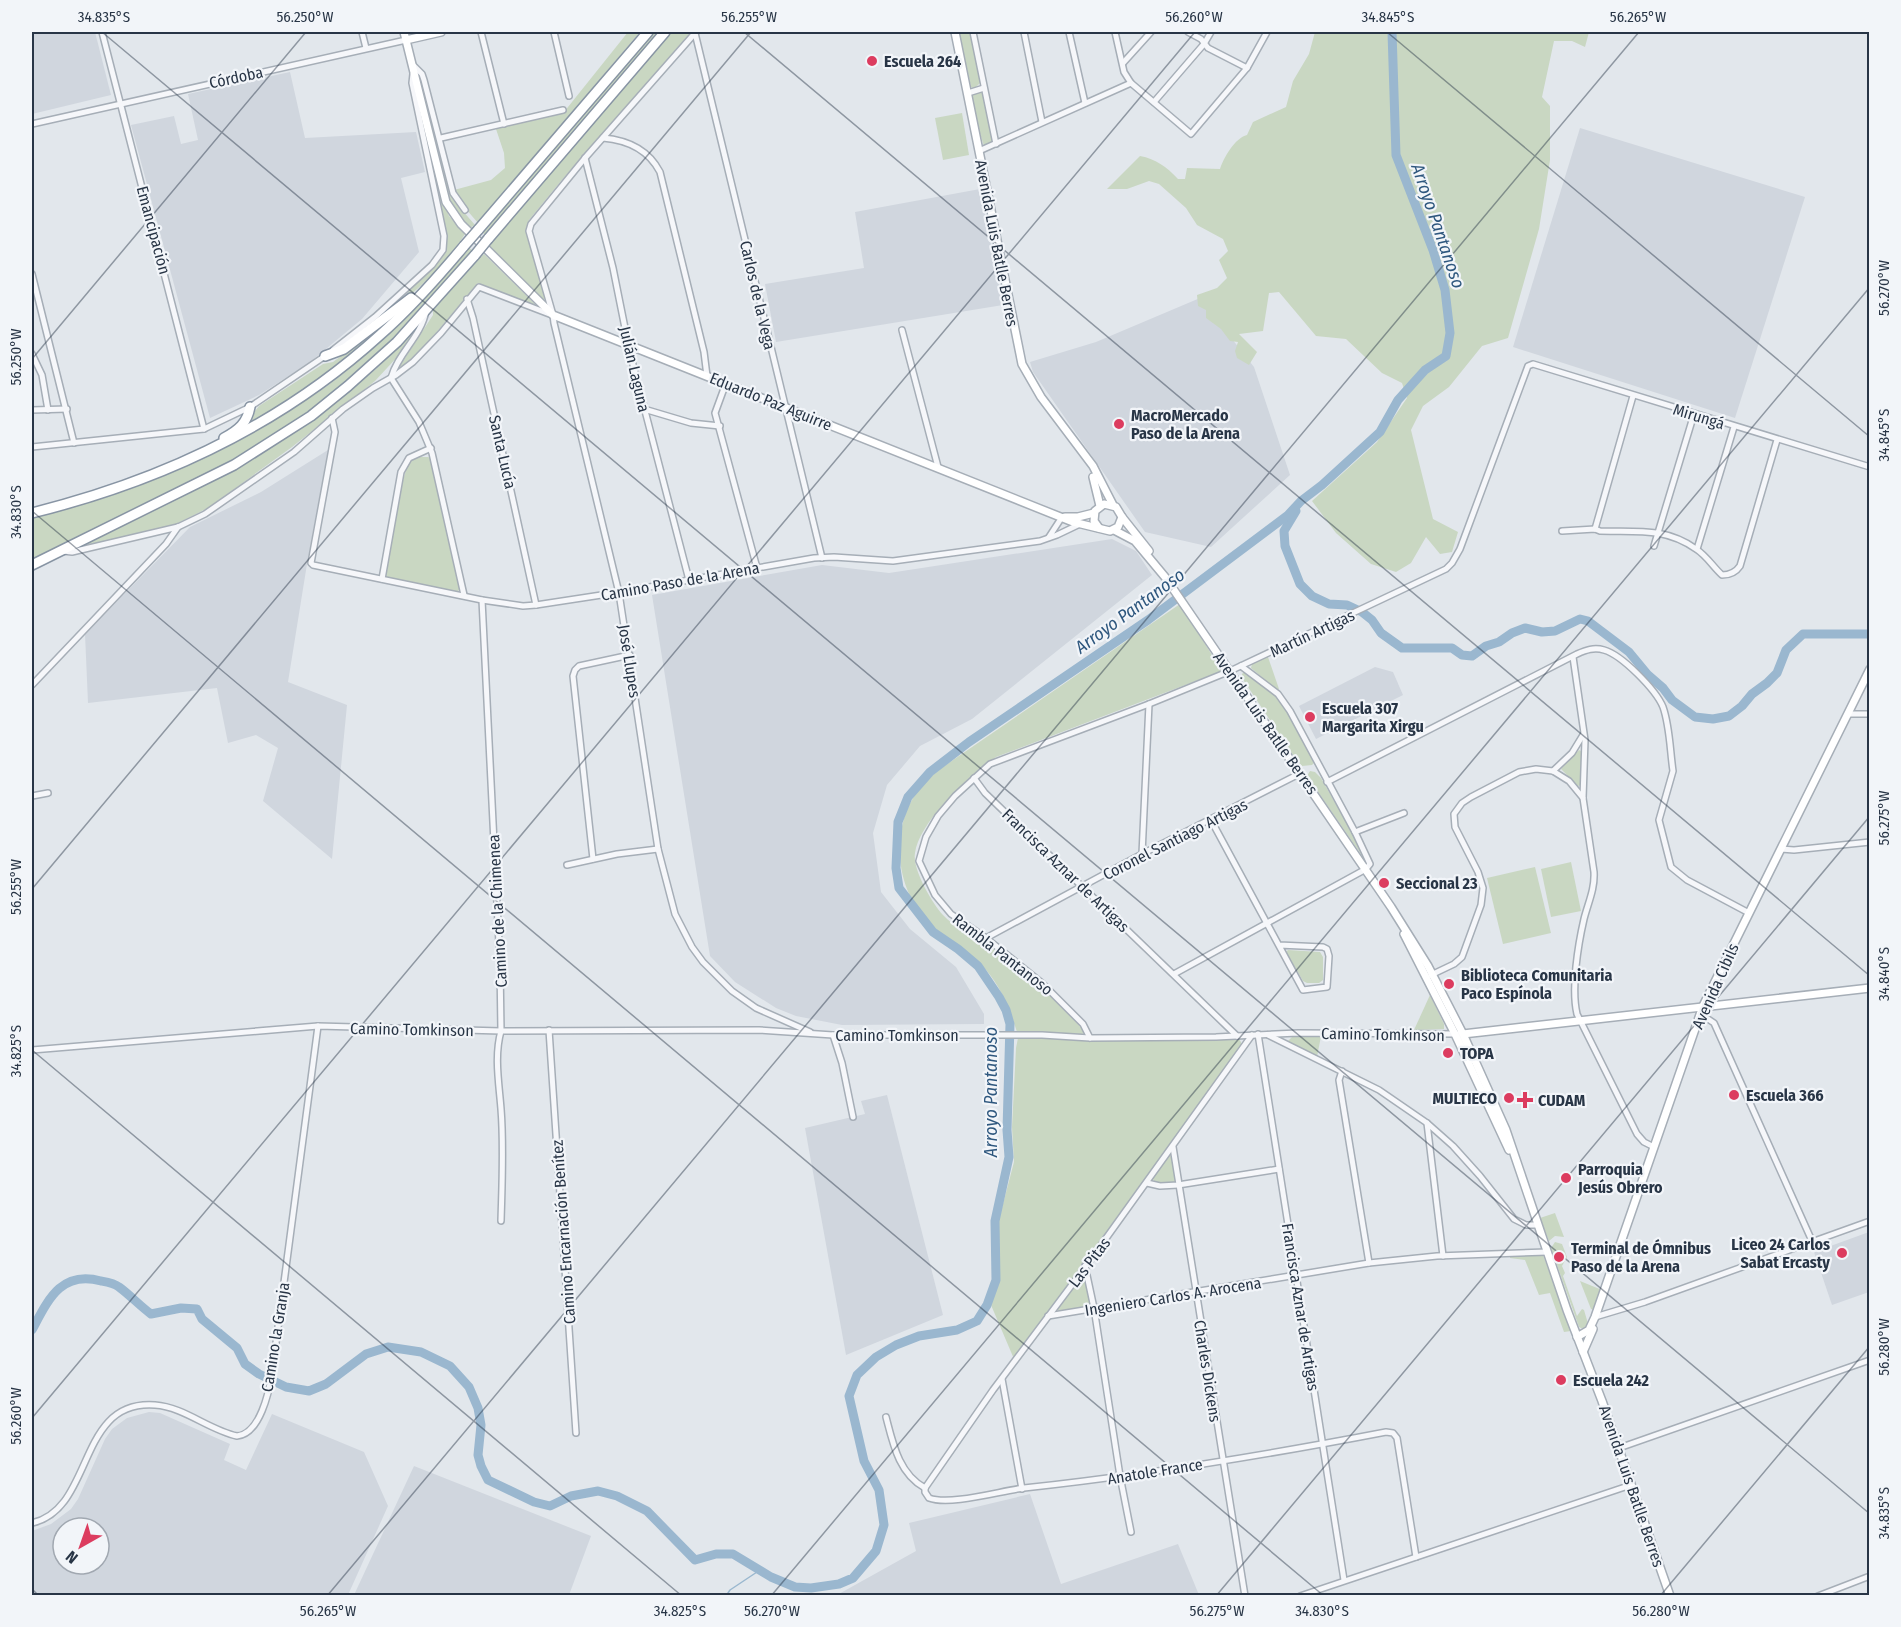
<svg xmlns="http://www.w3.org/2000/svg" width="1901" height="1627" font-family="'Fira Sans Condensed',sans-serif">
<rect width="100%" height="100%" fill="#e2e7ec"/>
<g fill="#d0d6de" fill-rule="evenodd">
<polygon points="32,32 95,32 111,95 32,114"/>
<polygon points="290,72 305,138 416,132 425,172 401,178 419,252 362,319 309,363 259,395 210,418 131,125 174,116 181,144 198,140 188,94"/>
<polygon points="1580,128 1805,197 1735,418 1513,347"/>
<polygon points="980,189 1003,305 776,342 765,284 864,268 855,212"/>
<polygon points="1200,298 1254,367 1290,475 1211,547 1145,532 1033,372 1030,362 1096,342"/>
<polygon points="328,450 307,564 288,682 347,705 332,859 263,801 278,748 256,735 228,743 217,688 88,703 85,634 190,527 261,492"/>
<polygon points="1112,539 1136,551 1152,575 972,719 920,746 887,785 873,833 881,892 910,929 956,967 984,1014 984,1024 842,1025 796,1016 776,1008 735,982 710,956 652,595 822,565 889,573"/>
<polygon points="1375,667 1393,672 1403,695 1316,739 1299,706"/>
<polygon points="887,1095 943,1315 846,1355 805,1128 865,1114 861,1101"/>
<polygon points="1869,1232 1869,1292 1832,1305 1814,1252"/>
<path d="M 149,1412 L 160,1413 L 230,1444 L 224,1460 L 246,1470 L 272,1414 L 364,1452 L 388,1506 L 348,1595 L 32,1595 L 32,1531 L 51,1524 L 71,1509 L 78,1499 L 105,1439 L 112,1429 L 127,1418 ZM 63,1528 L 99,1528 L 99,1564 L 63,1564 Z"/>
<polygon points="414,1466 591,1536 569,1595 354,1595"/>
<polygon points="1030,1494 1061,1584 1178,1544 1199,1595 837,1595 916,1551 909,1523"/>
</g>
<g fill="#c9d7c2">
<polygon points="628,32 640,32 478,223 460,202 454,190 491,180 505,168 504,153 496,129 564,112"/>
<polygon points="652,32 662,32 487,237 481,231"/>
<polygon points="670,32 691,32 561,181 529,220 526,230 527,236 545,298 542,301 489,249 492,240"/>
<polygon points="959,32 969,32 972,34 981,82 974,89 971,87"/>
<path d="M 1315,32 L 1589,32 L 1585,47 L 1572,41 L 1554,41 L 1542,97 L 1550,106 L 1550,160 L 1539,229 L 1508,338 L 1482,346 L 1449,387 L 1423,406 L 1411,430 L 1433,519 L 1458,532 L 1452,552 L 1440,554 L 1426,537 L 1411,563 L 1396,572 L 1371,564 L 1336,533 L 1312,501 L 1377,442 L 1407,398 L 1402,383 L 1382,373 L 1346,339 L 1316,336 L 1279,292 L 1269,293 L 1263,331 L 1239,334 L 1257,352 L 1249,365 L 1237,358 L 1235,351 L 1238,342 L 1230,341 L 1221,329 L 1206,318 L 1206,310 L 1198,306 L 1197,295 L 1217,288 L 1227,278 L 1219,260 L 1228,251 L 1223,239 L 1197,225 L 1186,208 L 1159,184 L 1149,181 L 1127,189 L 1107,189 L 1140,156 C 1156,159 1167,167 1178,179 L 1185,179 L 1187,168 L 1220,169 C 1224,157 1235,138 1247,135 L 1253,122 L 1286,107 L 1293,81 L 1309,54 Z"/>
<polygon points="421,79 451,193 462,210 475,225 468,229 449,200"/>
<polygon points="979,92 983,93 993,141 984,146 976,121 972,95"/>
<polygon points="962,113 969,155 943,160 935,118"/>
<path d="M 424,121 L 443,202 L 449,216 L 465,234 C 450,258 428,280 406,299 L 406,295 C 418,278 441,267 447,247 L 421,122 Z"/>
<path d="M 468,247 L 473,251 C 433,297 394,343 347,382 C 254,460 141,508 32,559 L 32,518 C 125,493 213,461 295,407 C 316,394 339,379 357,361 C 395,324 431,285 468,247 Z"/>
<polygon points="484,254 536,305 533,306 478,283 420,352 396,372 433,315 433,310 463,274"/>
<path d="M 393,317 C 352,360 301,393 251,423 L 255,411 L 259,406 L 323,364 L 333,362 Z"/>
<polygon points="418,327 400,354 375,381 292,447 208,508 176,524 77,548 205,485 282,441 343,397 377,368"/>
<path d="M 418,457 L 428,457 L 432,459 L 460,588 L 457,593 L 386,578 C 390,557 400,475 410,462 C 412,460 416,459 418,457 Z"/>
<path d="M 1180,604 L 1222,671 L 996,757 C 970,774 919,822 915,853 C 912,869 932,903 943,915 C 954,927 971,934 985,943 C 1001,954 1017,966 1033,978 L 1045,988 L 1086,1033 L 1081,1034 L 1017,1032 C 1010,1010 1001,987 986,970 C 970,952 946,941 929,924 C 896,890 889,831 917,792 C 923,783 932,776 940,769 Z"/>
<polygon points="1265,657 1268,657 1279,689 1277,690 1251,668 1252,664"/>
<polygon points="1244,672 1273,691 1284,705 1314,763 1312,765 1302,766 1297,761 1242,678 1242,674"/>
<polygon points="1579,750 1583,752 1582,785 1578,786 1561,769"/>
<polygon points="1310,771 1315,772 1321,778 1362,850 1367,863 1307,776"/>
<polygon points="1571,862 1581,911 1551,917 1541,869"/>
<polygon points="1535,867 1551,933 1503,944 1487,878"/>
<polygon points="1288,950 1320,952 1323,957 1323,980 1319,983 1307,983 1303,981 1286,952"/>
<polygon points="1430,995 1444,1024 1444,1029 1414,1030"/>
<polygon points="1321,1036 1317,1057 1291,1045 1288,1041 1292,1037"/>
<polygon points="1037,1037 1238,1038 1241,1042 1241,1045 1223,1071 1014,1359 991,1305 996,1279 995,1256 999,1219 1014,1162 1012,1127 1016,1048 1018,1038"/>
<polygon points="1170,1153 1176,1181 1174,1183 1155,1183 1152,1177"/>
<polygon points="1555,1213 1564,1237 1555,1236 1549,1241 1540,1218"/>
<polygon points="1555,1242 1562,1244 1567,1257 1562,1266 1565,1273 1563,1276 1577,1316 1582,1309 1584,1310 1589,1327 1585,1330 1579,1327 1551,1248"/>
<polygon points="1543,1255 1571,1331 1564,1332 1550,1293 1539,1295 1525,1260 1510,1258 1510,1256"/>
<polygon points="1084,1272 1091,1304 1087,1308 1059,1312 1057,1309"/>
<polygon points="1580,1281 1602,1290 1594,1310 1591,1309"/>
</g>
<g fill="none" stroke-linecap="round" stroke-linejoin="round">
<polyline stroke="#9ab7cf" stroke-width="1.5" points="726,1596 730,1590 760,1570"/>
<g stroke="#9ab7cf" stroke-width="9">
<polyline points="1296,511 1284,531 1285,546 1300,584 1312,596 1329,604 1347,605 1362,612 1372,620 1381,633 1402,648 1452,648 1462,655 1472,656 1486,646 1499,642 1512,633 1525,628 1542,632 1555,631 1580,619 1588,621 1629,652 1648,675 1663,688 1672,700 1695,717 1713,719 1729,716 1742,706 1752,694 1767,683 1777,673 1786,650 1803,634 1870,634"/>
<path d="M 32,1330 C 48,1300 61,1270 101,1281 C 107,1282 114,1283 119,1287 C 130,1295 140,1306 151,1314 L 181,1308 L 197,1309 L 202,1319 L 237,1348 L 245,1364 L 259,1374 L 286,1387 L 309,1391 L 326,1384 L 366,1354 L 388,1347 L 421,1352 L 450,1366 L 469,1387 L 478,1408 L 481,1425 L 478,1455 L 481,1466 L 488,1480 L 534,1502 L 550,1506 L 571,1496 L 598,1491 L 617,1496 L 647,1511 L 695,1560 L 716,1554 L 733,1554 L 771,1577 L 795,1587 L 811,1588 L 839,1584 L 853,1578 L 876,1551 L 884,1525 L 879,1490 L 864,1461 L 849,1396 L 857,1375 L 876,1357 L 896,1345 L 919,1336 L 957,1330 L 977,1321 L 987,1305 L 996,1280 L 995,1221 L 1009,1157 L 1007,1130 L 1010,1024 L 1006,1010 L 999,997 L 978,966 L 958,949 L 933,932 L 899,888 L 896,868 L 898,822 L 908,797 L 930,772 L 969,742 L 1148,620 L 1288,515 L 1301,501 L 1322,485 L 1380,432 L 1398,400 L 1425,370 L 1446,356 L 1450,333 L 1445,290 L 1433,250 L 1396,155 L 1392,32"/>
</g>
<defs>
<g id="street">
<polyline points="102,32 204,429"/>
<polyline points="362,32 366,48"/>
<polyline points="481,32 504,124"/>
<polyline points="554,32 569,96"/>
<polyline points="696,32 585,158 531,224 529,231 553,315 554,323 619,593 658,849 675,914 692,947 703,962 732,991 756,1008 810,1032"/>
<polyline points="973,32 996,144"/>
<polyline points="1024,32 1042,122"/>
<polyline points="1069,32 1085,103"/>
<polyline points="1115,32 1124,72 1131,83"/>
<polyline points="1188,32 1201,39 1208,48 1247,68"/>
<polyline points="695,33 822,558"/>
<polyline points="1123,63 1151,32"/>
<polyline points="414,66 422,74 424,80 453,193 465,210"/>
<polyline points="968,93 984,88"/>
<polyline points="1154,102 1204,44 1211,32"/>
<polyline points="32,124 406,40"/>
<polyline points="441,138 563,110"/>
<path d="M 603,138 C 627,140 648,149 660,172 L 704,352 L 707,376"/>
<polyline points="979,151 1131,83 1191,134 1247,68 1267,32"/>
<polyline points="585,158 613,268 630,353 689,580"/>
<polyline points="32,274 74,443"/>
<polyline points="467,299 473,318 536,605"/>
<polyline points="902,330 938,467"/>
<polyline points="333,350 375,317 432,265 443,250 444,236 412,83 413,74"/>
<polyline points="32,354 42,375 48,410"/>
<polyline points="391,378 419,422 432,453 464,595"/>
<path d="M 391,378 C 398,353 421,337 426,311"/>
<polyline points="726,383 715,413 757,568"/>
<polyline points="644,409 691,423 720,426"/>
<polyline points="32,410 67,409"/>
<polyline points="332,418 335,432 311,563 313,565 482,600 523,606 536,605 621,592 814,558 834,557 893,561 1040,541 1057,535 1080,524"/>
<polyline points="32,447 204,429 250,407 325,356"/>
<polyline points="1595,529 1633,396"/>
<path d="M 1562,531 L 1595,529 L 1600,531 C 1636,532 1665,527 1696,549 C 1707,556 1713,567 1722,575 C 1730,575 1736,572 1740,566 L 1777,440"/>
<polyline points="1049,537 1062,517"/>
<polyline points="1654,546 1694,414"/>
<polyline points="1697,549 1734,427"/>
<polyline points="63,551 72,552 178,527 205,514 294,452 343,409 373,388 396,375 413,362 441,333 479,287 552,315"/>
<polyline points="382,579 401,472 409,458 431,448"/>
<path d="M 482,600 L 500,964 L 501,1031 C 494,1056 499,1083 501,1109 C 504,1146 502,1184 501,1221"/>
<polyline points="1573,657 1585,740 1583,798"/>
<polyline points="32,685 166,544 178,527"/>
<polyline points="1848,714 1870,714"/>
<polyline points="1553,771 1572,753 1583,735"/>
<polyline points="974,778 985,793 1237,1036"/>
<path d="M 1327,782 L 1577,654 C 1586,650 1594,647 1604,650 C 1622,655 1656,690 1663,707 C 1670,727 1670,751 1673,771 L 1659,820 L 1671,867 L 1687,880 L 1749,913"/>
<polyline points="32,796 48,793"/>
<path d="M 1211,820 C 1242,877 1272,933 1303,990 L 1327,987 L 1329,956 L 1327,949 L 1323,947 L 1279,945"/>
<polyline points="1355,832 1404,813"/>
<polyline points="1781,849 1794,850 1870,842"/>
<polyline points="1142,854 1149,704"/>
<polyline points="593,859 573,676 575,670 579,666 630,655"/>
<polyline points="567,865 617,854 658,849"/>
<polyline points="986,938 1142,854 1301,773"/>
<polyline points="1174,974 1366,869 1370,864 1355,832 1290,711 1278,694 1241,666"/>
<path d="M 1431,975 L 1454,964 L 1462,957 L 1481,905 L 1483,888 L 1478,872 L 1455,827 L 1454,814 L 1462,803 L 1471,797 L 1519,772 L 1536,769 L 1553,771 L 1569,781 L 1583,798 L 1594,872 C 1595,889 1588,903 1584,919 C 1578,945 1571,988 1577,1014 L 1637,1134 L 1644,1142 L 1654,1147"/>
<polyline points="1698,1019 1708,1019 1714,1023 1812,1241"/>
<polyline points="549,1030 576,1433"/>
<polyline points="1258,1034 1344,1580"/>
<polyline points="833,1035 842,1063 853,1117"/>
<polyline points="1268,1035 1379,1090 1427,1123 1453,1146 1480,1176 1514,1219 1526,1225 1538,1225"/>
<polyline points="1457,1035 1472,1060"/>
<polyline points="1090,1038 1083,1024 1042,983 986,938 951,914 935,895 919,861 926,837 938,816 955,796 990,764 1149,704 1230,671 1446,569 1452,563 1460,549 1528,366 1533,364 1870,467"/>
<polyline points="32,1050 318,1026 501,1031 759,1030 833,1035 1042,1035 1090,1038 1216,1037 1298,1033 1459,1034"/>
<polyline points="1342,1071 1339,1080 1369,1263"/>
<polyline points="1427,1123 1443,1256"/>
<polyline points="1173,1147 1245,1596"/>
<polyline points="1147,1183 1160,1186 1178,1185 1279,1169"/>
<polyline points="1085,1266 1094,1308 1120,1476 1131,1532"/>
<polyline points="1048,1316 1369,1263 1437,1256 1547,1252"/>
<polyline points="1595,1317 1645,1302 1870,1221"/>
<polyline points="1002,1379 1022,1489"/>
<path d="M 886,1417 C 893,1444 899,1474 925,1488"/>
<polyline points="1619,1448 1870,1360"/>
<path d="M 925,1488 L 925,1492 L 929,1498 C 950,1506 1000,1491 1024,1488 C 1145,1475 1266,1455 1386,1432 L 1393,1433 L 1397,1438 L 1416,1557"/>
<polyline points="925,1488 993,1390 1089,1262 1252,1035"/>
<path d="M 32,1523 C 95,1509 76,1399 155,1405 C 184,1407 209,1430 237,1436 C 260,1434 269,1392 272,1373 L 318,1026"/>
<polyline points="1300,1596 1631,1485"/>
<polyline points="1818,1596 1870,1576"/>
</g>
<g id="secondary">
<polyline points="404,32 446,202 461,224 553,315 1073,522 1110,531 1118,527 1122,517"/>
<polyline points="955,32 1022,364 1041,397 1093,466 1113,505"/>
<polyline points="406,40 441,32"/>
<polyline points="1093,477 1100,506"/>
<polyline points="1065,517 1078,517 1094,513"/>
<polyline points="1099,528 1094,521 1095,511 1104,504 1116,507 1122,517 1149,551"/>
<polyline points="1114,530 1135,541 1165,577 1391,907 1428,966 1463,1034 1506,1130 1567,1310 1602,1401 1670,1596"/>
<polyline points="1404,934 1455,1034 1509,1150"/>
<polyline points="1463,1034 1870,988"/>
<polyline points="1577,1337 1589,1330 1595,1317 1703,1006 1870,669"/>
<polyline points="1583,1352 1593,1329"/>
</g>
<g id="highway">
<polyline points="478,230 648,32"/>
<polyline points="488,239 665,32"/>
<polyline points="325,356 344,349 411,298"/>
<path d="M 224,438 C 239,430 247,423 250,407"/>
<path d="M 32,513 C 161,481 280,426 380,335 C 411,308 438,277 464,246"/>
<polyline points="32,565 234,465 311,416 348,386 397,342 475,255"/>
</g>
</defs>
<use href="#street" stroke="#a6aeb7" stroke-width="8"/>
<use href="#secondary" stroke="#a6aeb7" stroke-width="10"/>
<use href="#highway" stroke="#8895a4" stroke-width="12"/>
<use href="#street" stroke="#f6f7fa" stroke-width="5"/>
<use href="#secondary" stroke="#fff" stroke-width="7"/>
<use href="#highway" stroke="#fff" stroke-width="9"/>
<defs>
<g id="highway-bridge">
<polyline points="464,246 478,230"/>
<polyline points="475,255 488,239"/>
</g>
</defs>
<use href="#highway-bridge" stroke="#8895a4" stroke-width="12" stroke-linecap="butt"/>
<use href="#highway-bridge" stroke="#fff" stroke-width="9"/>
</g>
<path fill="none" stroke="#283546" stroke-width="1.5" stroke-opacity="0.45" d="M 102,32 L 1870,1514M 744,32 L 1870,976M 1387,32 L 1870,437M 32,359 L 306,32M 32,511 L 1324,1596M 32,889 L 751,32M 32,1050 L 682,1596M 32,1418 L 1195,32M 32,1589 L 39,1596M 327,1596 L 1639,32M 771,1596 L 1870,287M 1216,1596 L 1870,816M 1660,1596 L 1870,1346"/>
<g fill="#dc3c5f" stroke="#f2f5f9" stroke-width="2">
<circle cx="872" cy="61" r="6"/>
<circle cx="1119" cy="424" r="6"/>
<circle cx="1310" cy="717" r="6"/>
<circle cx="1384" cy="883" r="6"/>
<circle cx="1449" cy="984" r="6"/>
<circle cx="1448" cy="1053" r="6"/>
<circle cx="1734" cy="1095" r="6"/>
<circle cx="1509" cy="1098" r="6"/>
<path d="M1522 1091h6v6h6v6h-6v6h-6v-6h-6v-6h6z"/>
<circle cx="1566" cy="1178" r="6"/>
<circle cx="1842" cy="1253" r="6"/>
<circle cx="1559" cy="1257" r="6"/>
<circle cx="1561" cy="1380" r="6"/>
</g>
<g text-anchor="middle" stroke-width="4.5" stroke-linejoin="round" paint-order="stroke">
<g font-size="16" font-weight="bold" fill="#283546" stroke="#f2f5f9" text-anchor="start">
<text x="884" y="67">Escuela 264</text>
<text x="1131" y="421">MacroMercado<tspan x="1131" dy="18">Paso de la Arena</tspan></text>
<text x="1322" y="714">Escuela 307<tspan x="1322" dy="18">Margarita Xirgu</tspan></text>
<text x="1396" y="889">Seccional 23</text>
<text x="1461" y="981">Biblioteca Comunitaria<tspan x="1461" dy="18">Paco Espínola</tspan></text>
<text x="1460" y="1059">TOPA</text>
<text x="1746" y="1101">Escuela 366</text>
<text x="1497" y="1104" text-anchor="end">MULTIECO</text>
<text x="1538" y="1106">CUDAM</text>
<text x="1578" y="1175">Parroquia<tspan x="1578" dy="18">Jesús Obrero</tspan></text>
<text x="1830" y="1250" text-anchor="end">Liceo 24 Carlos<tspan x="1830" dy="18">Sabat Ercasty</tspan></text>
<text x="1571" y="1254">Terminal de Ómnibus<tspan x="1571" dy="18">Paso de la Arena</tspan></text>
<text x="1573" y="1386">Escuela 242</text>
</g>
<g font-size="16" fill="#283546" stroke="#f2f5f9">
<text transform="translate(236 77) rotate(-12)" y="6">Córdoba</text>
<text transform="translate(154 230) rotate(75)" y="6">Emancipación</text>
<text transform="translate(997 243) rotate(79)" y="6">Avenida Luis Batlle Berres</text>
<text transform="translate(758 295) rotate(77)" y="6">Carlos de la Vega</text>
<text transform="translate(635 369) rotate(77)" y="6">Julián Laguna</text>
<text transform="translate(771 401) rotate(22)" y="6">Eduardo Paz Aguirre</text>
<text transform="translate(1699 416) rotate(17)" y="6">Mirungá</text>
<text transform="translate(503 452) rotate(77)" y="6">Santa Lucía</text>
<text transform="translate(680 581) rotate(-10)" y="6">Camino Paso de la Arena</text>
<text transform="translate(1312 633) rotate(-25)" y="6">Martín Artigas</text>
<text transform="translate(630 661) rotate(81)" y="6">José Llupes</text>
<text transform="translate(1266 723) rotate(55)" y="6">Avenida Luis Batlle Berres</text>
<text transform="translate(1175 839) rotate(-27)" y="6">Coronel Santiago Artigas</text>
<text transform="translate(1066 870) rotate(44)" y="6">Francisca Aznar de Artigas</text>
<text transform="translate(497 911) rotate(-93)" y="6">Camino de la Chimenea</text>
<text transform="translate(1003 954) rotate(38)" y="6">Rambla Pantanoso</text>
<text transform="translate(1715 986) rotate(-66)" y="6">Avenida Cibils</text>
<text transform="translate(412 1029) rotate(1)" y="6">Camino Tomkinson</text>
<text transform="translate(1383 1034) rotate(1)" y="6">Camino Tomkinson</text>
<text x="897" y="1041">Camino Tomkinson</text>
<text transform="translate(563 1232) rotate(-94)" y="6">Camino Encarnación Benítez</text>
<text transform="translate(1089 1262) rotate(-53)" y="6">Las Pitas</text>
<text transform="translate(1173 1296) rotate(-9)" y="6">Ingeniero Carlos A. Arocena</text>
<text transform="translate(1301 1307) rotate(81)" y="6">Francisca Aznar de Artigas</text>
<text transform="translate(275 1337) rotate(-81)" y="6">Camino la Granja</text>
<text transform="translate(1208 1371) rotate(81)" y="6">Charles Dickens</text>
<text transform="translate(1155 1471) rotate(-9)" y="6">Anatole France</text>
<text transform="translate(1632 1486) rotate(71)" y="6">Avenida Luis Batlle Berres</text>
</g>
<g font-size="18" font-style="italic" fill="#2e577e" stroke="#f2f5f9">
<text transform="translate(1438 226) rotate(71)" y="6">Arroyo Pantanoso</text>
<text transform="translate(1130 611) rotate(-36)" y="6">Arroyo Pantanoso</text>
<text transform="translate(991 1092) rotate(-90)" y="6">Arroyo Pantanoso</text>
</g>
</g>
<rect width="1901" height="1627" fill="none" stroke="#f2f5f9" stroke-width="66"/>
<g transform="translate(81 1546) rotate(220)"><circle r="28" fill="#f2f5f9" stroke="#a1a8b1" stroke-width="1.5"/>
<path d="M0-4.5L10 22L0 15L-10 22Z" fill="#dc3c5f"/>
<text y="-9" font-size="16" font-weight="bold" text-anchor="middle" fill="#283546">N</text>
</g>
<rect x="33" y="33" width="1835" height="1561" fill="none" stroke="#283546" stroke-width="2"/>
<g font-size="15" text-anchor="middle" fill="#283546">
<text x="104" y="22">34.835°S</text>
<text x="305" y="22">56.250°W</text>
<text x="749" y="22">56.255°W</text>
<text x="1194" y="22">56.260°W</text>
<text x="1388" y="22">34.845°S</text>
<text x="1638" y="22">56.265°W</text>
<text transform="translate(1884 288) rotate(-90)" y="5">56.270°W</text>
<text transform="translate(16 357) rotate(-90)" y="5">56.250°W</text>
<text transform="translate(1884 435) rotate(-90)" y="5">34.845°S</text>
<text transform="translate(16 512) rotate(-90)" y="5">34.830°S</text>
<text transform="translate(1884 818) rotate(-90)" y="5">56.275°W</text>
<text transform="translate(16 887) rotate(-90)" y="5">56.255°W</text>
<text transform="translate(1884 974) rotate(-90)" y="5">34.840°S</text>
<text transform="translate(16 1051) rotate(-90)" y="5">34.825°S</text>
<text transform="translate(1884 1347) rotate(-90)" y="5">56.280°W</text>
<text transform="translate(16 1416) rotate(-90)" y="5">56.260°W</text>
<text transform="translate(1884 1513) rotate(-90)" y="5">34.835°S</text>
<text x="328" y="1616">56.265°W</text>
<text x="680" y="1616">34.825°S</text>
<text x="772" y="1616">56.270°W</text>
<text x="1217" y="1616">56.275°W</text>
<text x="1322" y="1616">34.830°S</text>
<text x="1661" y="1616">56.280°W</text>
</g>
</svg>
